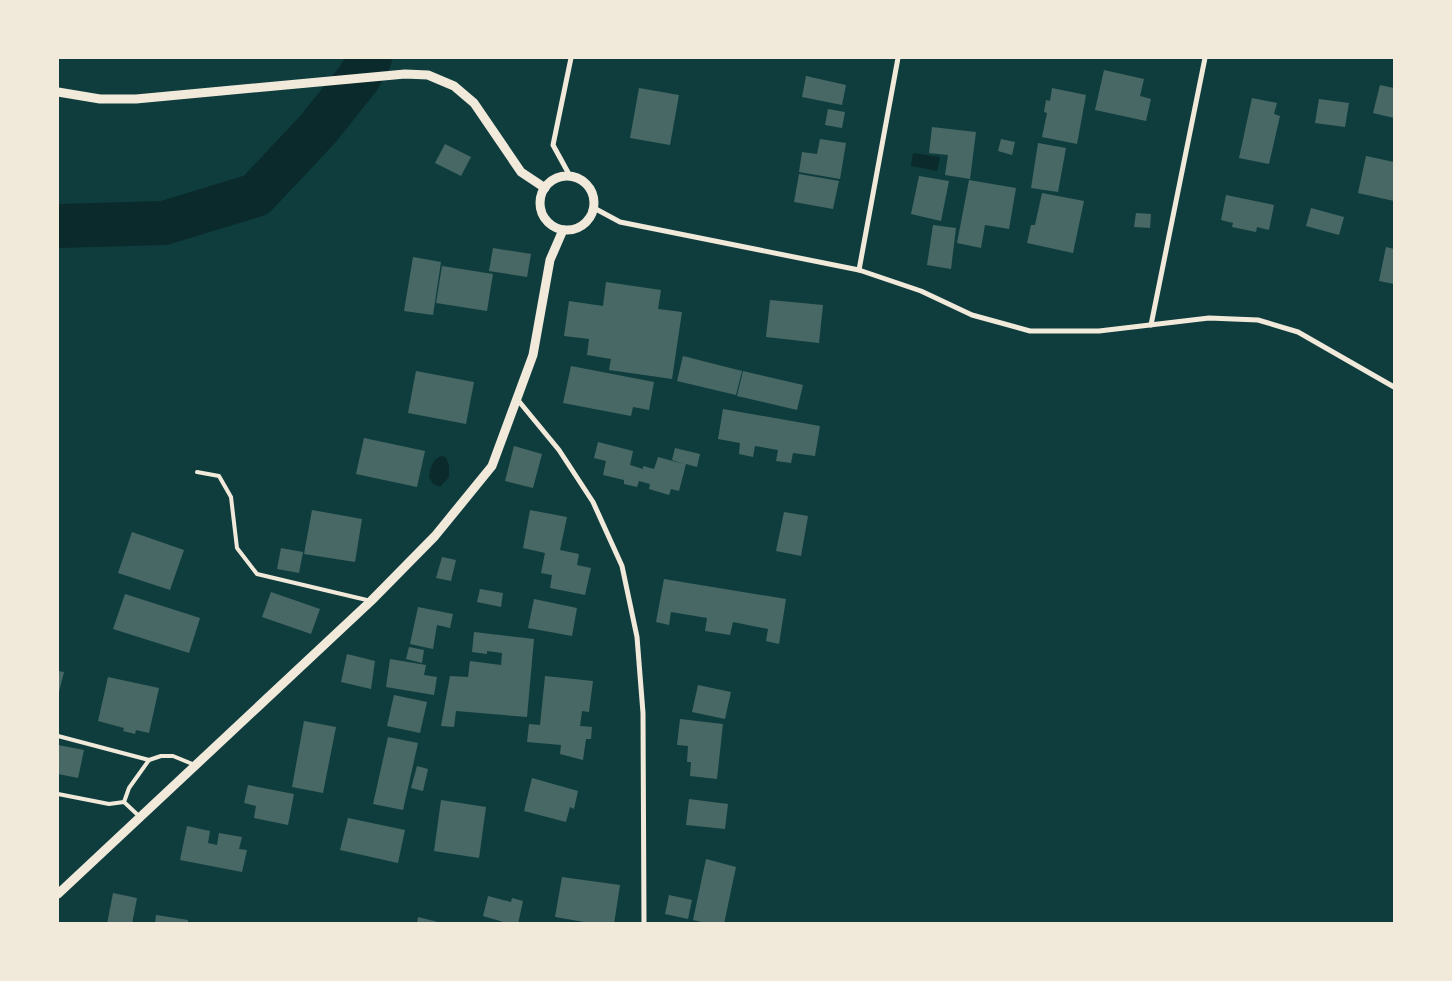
<svg xmlns="http://www.w3.org/2000/svg" width="1452" height="981" font-family="Roboto,sans-serif">
<rect width="100%" height="100%" fill="#0f3d3e"/>
<g fill="#0a2a2b">
<polygon points="913,153 940,157 937,171 911,166"/>
<path d="M 441,456 L 446,457 L 449,466 L 449,477 L 440,487 L 433,484 L 429,477 C 430,468 432,460 441,456 Z"/>
</g>
<g fill="none" stroke-linecap="round" stroke-linejoin="round">
<polyline stroke="#0a2a2b" stroke-width="44" points="58,226 164,223 256,195 318,129 358,79 370,58"/>
</g>
<g fill="#486865">
<polygon points="1104,70 1144,79 1140,96 1151,99 1146,121 1095,110"/>
<polygon points="806,76 846,85 842,105 802,97"/>
<polygon points="1380,85 1394,88 1394,118 1373,113"/>
<polygon points="639,88 679,95 670,145 630,138"/>
<polygon points="1052,88 1086,95 1077,144 1042,137 1047,113 1044,112 1046,100 1050,101"/>
<polygon points="1252,98 1277,103 1274,114 1280,116 1269,164 1239,158"/>
<polygon points="1319,99 1349,103 1345,127 1315,123"/>
<polygon points="828,109 845,112 842,128 825,125"/>
<polygon points="932,127 976,132 970,179 945,175 948,155 929,153"/>
<polygon points="820,139 846,143 840,179 799,172 802,152 817,154"/>
<polygon points="1001,139 1015,142 1012,155 998,151"/>
<polygon points="1038,143 1066,148 1058,192 1031,188"/>
<polygon points="445,144 471,157 461,176 435,163"/>
<polygon points="1366,156 1394,162 1394,201 1358,193"/>
<polygon points="799,174 839,181 833,209 794,202"/>
<polygon points="919,176 949,181 941,221 911,214"/>
<polygon points="969,180 1016,188 1009,229 985,225 981,248 957,243"/>
<polygon points="1042,193 1084,201 1073,253 1027,243 1031,225 1035,225"/>
<polygon points="1226,195 1274,205 1269,230 1257,227 1256,232 1232,227 1233,223 1221,220"/>
<polygon points="1311,208 1344,217 1339,235 1306,226"/>
<polygon points="1136,213 1151,214 1150,228 1134,227"/>
<polygon points="933,225 956,228 951,269 927,265"/>
<polygon points="1386,247 1394,249 1394,284 1379,281"/>
<polygon points="493,248 531,254 527,277 489,271"/>
<polygon points="413,257 441,262 433,315 404,311"/>
<polygon points="442,266 493,274 487,311 436,303"/>
<polygon points="606,282 661,290 658,309 682,312 672,379 609,370 611,359 587,355 589,339 564,336 569,301 603,306"/>
<polygon points="770,300 823,305 819,343 766,337"/>
<polygon points="683,356 742,371 736,395 677,381"/>
<polygon points="571,366 654,382 649,410 633,407 631,416 563,403"/>
<polygon points="416,371 474,382 466,424 408,413"/>
<polygon points="743,371 803,385 797,410 737,396"/>
<polygon points="723,409 820,426 815,456 793,453 791,463 776,461 778,450 755,446 753,457 739,454 740,443 718,439"/>
<polygon points="364,438 425,451 417,487 356,474"/>
<polygon points="598,442 633,451 630,465 643,469 643,466 654,469 658,457 684,464 672,460 675,448 700,454 697,467 686,464 679,491 671,489 669,495 649,489 650,484 639,481 637,487 624,484 624,480 603,475 606,461 594,458"/>
<polygon points="514,446 542,454 533,488 505,481"/>
<polygon points="312,510 362,519 355,562 304,554"/>
<polygon points="530,510 567,517 560,550 579,554 577,565 591,568 585,595 550,588 552,575 541,573 545,553 523,548"/>
<polygon points="784,512 808,516 801,556 776,551"/>
<polygon points="132,532 184,550 170,590 118,573"/>
<polygon points="281,548 303,552 299,573 277,569"/>
<polygon points="442,557 456,560 451,581 436,578"/>
<polygon points="664,579 786,599 779,644 766,641 768,629 733,622 730,635 705,631 707,618 671,612 669,625 656,622"/>
<polygon points="480,589 503,593 501,607 477,602"/>
<polygon points="271,592 320,609 311,634 262,617"/>
<polygon points="125,594 200,618 189,653 113,629"/>
<polygon points="534,599 577,608 572,636 528,628"/>
<polygon points="418,607 453,614 450,628 437,625 433,649 410,644"/>
<polygon points="474,632 534,639 527,717 456,711 454,727 441,726 450,676 468,677 470,661 501,665 502,653 487,651 487,654 472,652"/>
<polygon points="409,647 424,650 422,663 406,659"/>
<polygon points="347,654 375,661 371,689 341,682"/>
<polygon points="390,659 426,665 424,675 437,677 434,695 386,687"/>
<polygon points="58,671 64,672 58,696"/>
<polygon points="545,676 593,681 589,712 582,711 580,726 592,727 591,739 586,739 583,760 560,754 561,745 527,742 529,724 540,725"/>
<polygon points="108,677 159,688 149,733 136,730 135,734 123,731 124,728 98,721"/>
<polygon points="698,685 731,692 725,719 692,712"/>
<polygon points="394,695 427,702 420,733 387,726"/>
<polygon points="680,719 723,724 717,779 690,776 691,762 687,762 688,746 677,745"/>
<polygon points="304,721 336,727 323,793 292,787"/>
<polygon points="388,737 418,743 403,810 373,804"/>
<polygon points="58,745 84,750 78,778 58,774"/>
<polygon points="417,766 428,769 423,791 411,788"/>
<polygon points="532,778 578,791 574,809 570,807 566,822 524,811"/>
<polygon points="248,785 294,794 288,825 254,818 256,806 244,803"/>
<polygon points="689,799 728,804 725,829 686,825"/>
<polygon points="441,800 486,807 479,858 434,851"/>
<polygon points="348,818 405,830 398,863 340,850"/>
<polygon points="187,826 210,831 208,843 217,845 219,833 242,837 239,849 247,850 242,872 180,860"/>
<polygon points="706,859 736,867 724,924 710,924 693,920"/>
<polygon points="562,877 620,885 614,924 596,924 555,917"/>
<polygon points="113,893 137,898 132,924 107,924"/>
<polygon points="669,895 692,900 688,919 665,914"/>
<polygon points="488,896 511,902 512,898 523,901 518,924 510,924 483,916"/>
<polygon points="156,915 188,920 188,924 155,924"/>
<polygon points="418,917 442,923 442,924 417,924"/>
</g>
<g fill="none" stroke-linecap="round" stroke-linejoin="round">
<g stroke="#f1e9da" stroke-width="4">
<polyline points="197,472 219,476 231,497 237,548 257,574 371,601"/>
<polyline points="58,736 149,760"/>
<polyline points="58,794 109,804 124,802"/>
<polyline points="140,817 124,802 129,788 149,760 161,756 173,756 195,765"/>
</g>
<g stroke="#f1e9da" stroke-width="5">
<polyline points="570,176 553,145 571,58"/>
<polyline points="594,208 620,222 859,270 921,291 972,315 1030,331 1099,331 1209,318 1258,320 1298,332 1394,387"/>
<polyline points="859,270 898,58"/>
<polyline points="1151,325 1205,58"/>
<polyline points="517,399 559,450 593,502 622,566 637,637 643,713 644,924"/>
</g>
<g stroke="#f1e9da" stroke-width="9">
<polyline points="58,92 100,99 136,99 405,74 428,75 454,86 474,103 521,172 545,188"/>
<circle cx="567" cy="203" r="27"/>
<polyline points="58,894 371,601 435,536 492,466 533,355 550,260 563,230"/>
</g>
</g>
<rect width="1452" height="981" fill="none" stroke="#f1e9da" stroke-width="118"/>
</svg>
